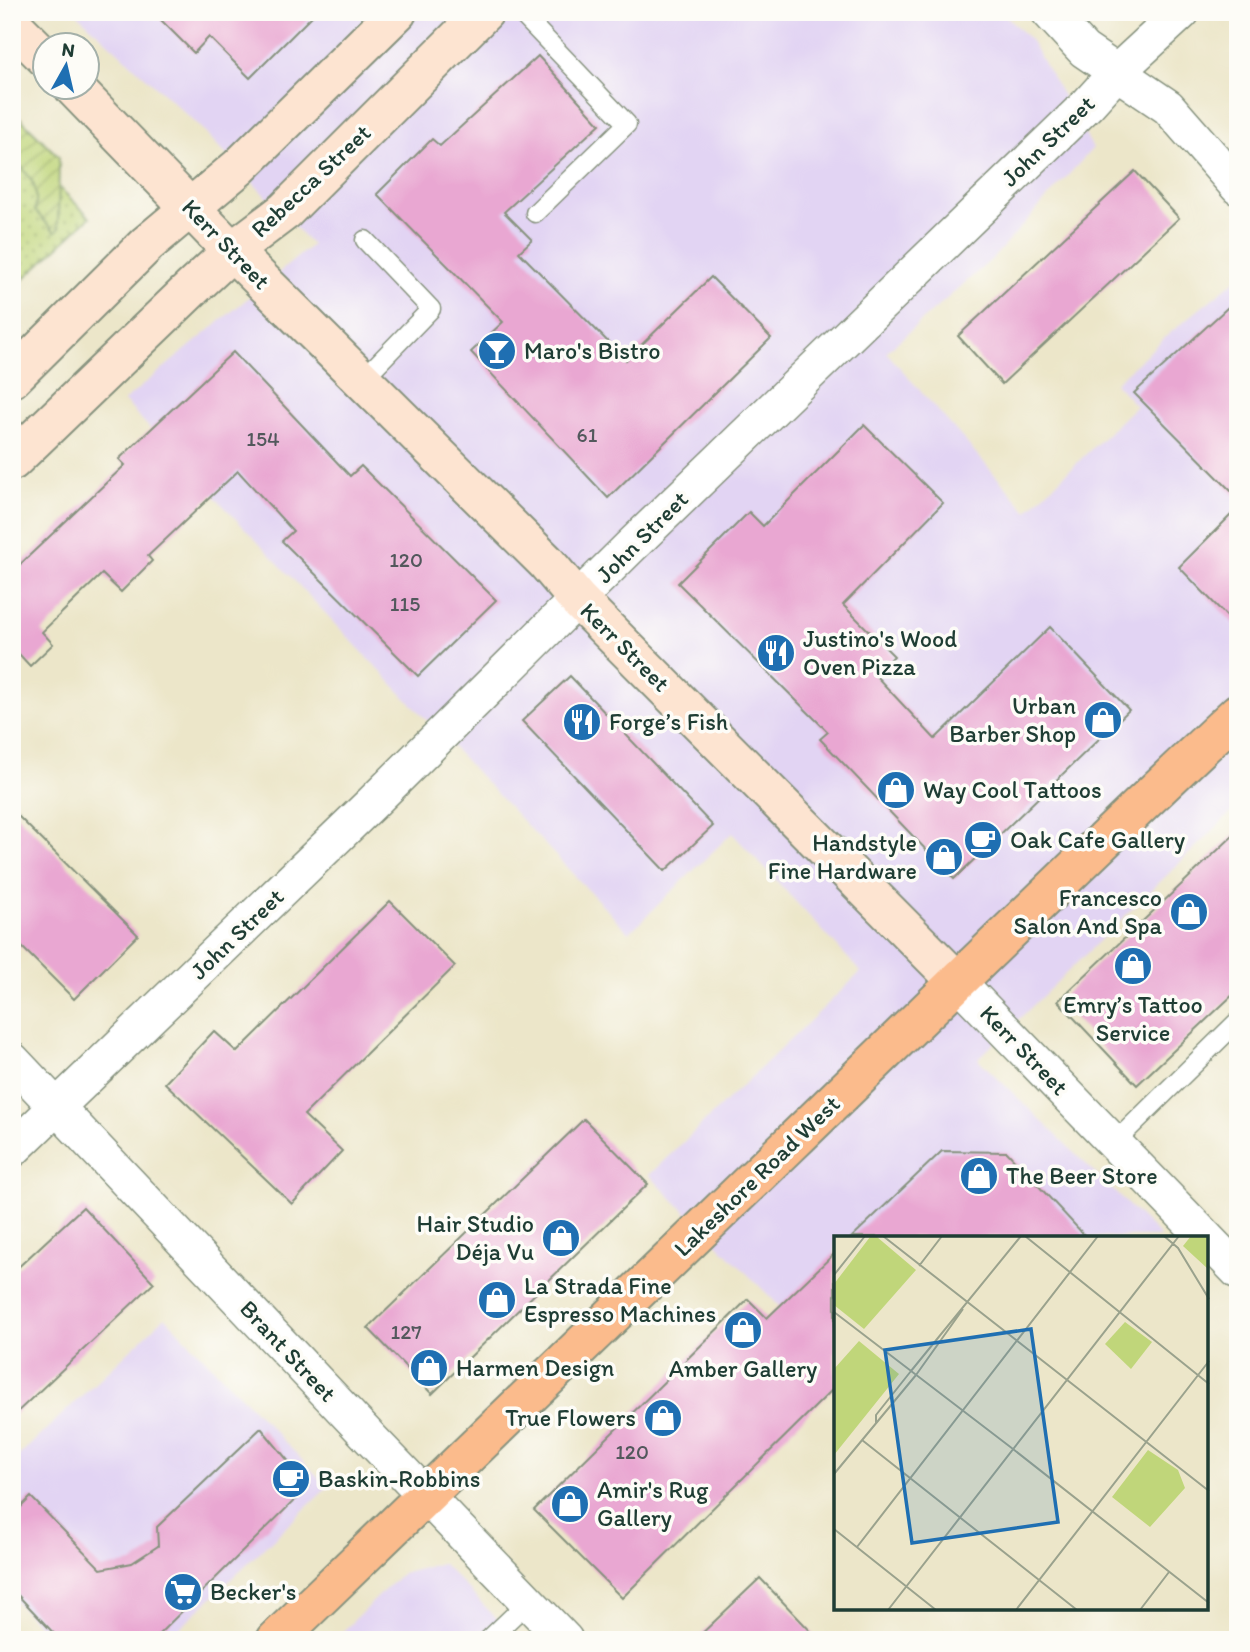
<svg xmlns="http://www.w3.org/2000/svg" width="1250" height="1652" font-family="Itim,sans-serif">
<defs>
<pattern id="park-dots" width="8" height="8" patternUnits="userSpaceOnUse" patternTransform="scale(1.75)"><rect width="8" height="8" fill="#c0d67a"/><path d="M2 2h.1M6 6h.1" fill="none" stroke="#9baf65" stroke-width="1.8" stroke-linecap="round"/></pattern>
<pattern id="garden-furrows" width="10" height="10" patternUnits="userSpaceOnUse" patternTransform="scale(1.75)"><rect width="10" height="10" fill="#c0d67a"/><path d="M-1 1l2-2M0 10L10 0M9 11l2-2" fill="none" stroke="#9baf65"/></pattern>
</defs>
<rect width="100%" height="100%" fill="#fdfcf7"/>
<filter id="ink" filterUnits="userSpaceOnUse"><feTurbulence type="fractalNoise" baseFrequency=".0143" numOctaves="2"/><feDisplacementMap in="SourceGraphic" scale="14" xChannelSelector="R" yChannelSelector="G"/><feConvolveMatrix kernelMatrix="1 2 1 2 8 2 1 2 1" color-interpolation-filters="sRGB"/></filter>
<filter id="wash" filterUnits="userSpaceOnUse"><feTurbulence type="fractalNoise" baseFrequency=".00686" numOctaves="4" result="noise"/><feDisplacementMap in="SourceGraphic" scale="28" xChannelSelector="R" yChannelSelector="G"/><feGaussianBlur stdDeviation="1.57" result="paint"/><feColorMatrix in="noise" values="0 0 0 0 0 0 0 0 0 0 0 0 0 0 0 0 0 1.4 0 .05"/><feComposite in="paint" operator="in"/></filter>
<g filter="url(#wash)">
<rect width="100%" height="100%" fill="#ece6c9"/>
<g fill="#e2d4f3">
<polygon points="75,12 1002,12 1031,41 1093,148 992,259 886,352 1027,511 1136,406 1115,383 1170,333 1238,278 1238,806 978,1059 1161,1237 835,1237 835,1362 649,1175 861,972 732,833 629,933 124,401 312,245 198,125"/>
<polygon points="165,1317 328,1487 167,1640 52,1640 12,1598 12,1462"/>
<polygon points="442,1563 518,1640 334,1640 401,1574"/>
</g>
<polygon fill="url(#park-dots)" stroke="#708a57" stroke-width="2" points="12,143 90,217 12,290"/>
<path fill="url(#garden-furrows)" stroke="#708a57" stroke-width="2" d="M 12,110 L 59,157 L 58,230 L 55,232 L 35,211 C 40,183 29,176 12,157 Z"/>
<g id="blocks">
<g fill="#e9a7d2">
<polygon points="153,12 316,12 250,78 209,37 194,53"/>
<polygon points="538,56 600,124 504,212 532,240 519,252 626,360 711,277 771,338 608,498 471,352 503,322 377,194 432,139 440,146"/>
<polygon points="1135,171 1179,218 1002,384 958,336"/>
<polygon points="1238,298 1238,498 1134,393"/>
<polygon points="233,352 350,476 361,466 496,600 418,676 282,541 293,531 238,471 148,556 152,561 121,592 102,574 42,632 53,644 30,666 19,654 12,661 12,572 125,465 119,459"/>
<polygon points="864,425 943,503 843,605 894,656 875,675 935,739 1050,627 1129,710 954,879 820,739 828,732 678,583 749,512 763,526"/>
<polygon points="1238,508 1238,628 1179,567"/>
<polygon points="570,676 713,826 665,871 522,721"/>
<polygon points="12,810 138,935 74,999 12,937"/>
<polygon points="1238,831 1238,990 1137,1085 1058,1001"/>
<polygon points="390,901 455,966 304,1115 342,1151 292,1204 165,1083 214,1031 237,1052"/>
<polygon points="584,1119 648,1184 432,1394 368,1328"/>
<polygon points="942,1151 1007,1152 1086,1237 852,1237"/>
<polygon points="83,1207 154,1283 12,1417 12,1273"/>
<polygon points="835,1253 835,1387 622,1598 534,1510 748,1299 767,1318"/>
<polygon points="261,1428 309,1486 153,1640 60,1640 12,1589 12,1516 31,1497 101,1569 132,1563 158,1546 157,1527"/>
<polygon points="760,1578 819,1640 695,1640"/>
</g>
</g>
</g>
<g filter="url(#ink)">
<use href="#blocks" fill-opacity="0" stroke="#86927e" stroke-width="2"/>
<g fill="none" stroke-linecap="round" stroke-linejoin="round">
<defs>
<g id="lane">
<polyline points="520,12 627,124 535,213"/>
<polyline points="362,380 431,309 365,240"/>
<polyline points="1114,1143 1238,1021"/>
<polyline points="488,1640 528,1602"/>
</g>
<g id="street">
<polyline points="1049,12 1084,50 1168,107 1238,187"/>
<polyline points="957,981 1205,1237"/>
<polyline points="12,1060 373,1441 565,1640"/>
<polyline points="12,1150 371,804 629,548 1088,104 1117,72 1182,12"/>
<polyline points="1206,1238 1238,1271"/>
</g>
<g id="secondary">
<polyline points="12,24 46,58"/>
<polyline points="74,88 232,251 546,562 578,600 957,981"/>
<polyline points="12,378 147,244 239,167 397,12"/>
<polyline points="12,461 191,289 232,251 285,211 484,12"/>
</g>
<path id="primary" d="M 276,1640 C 446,1474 618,1311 788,1146 C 938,1001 1086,855 1238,713"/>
</defs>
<use href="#lane" stroke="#86927e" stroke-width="21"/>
<use href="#street" stroke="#86927e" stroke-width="38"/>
<use href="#secondary" stroke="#86927e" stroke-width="42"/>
<use href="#primary" stroke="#86927e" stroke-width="42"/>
<use href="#lane" stroke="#fff" stroke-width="18"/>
<use href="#street" stroke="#fff" stroke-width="35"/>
<use href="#secondary" stroke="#fde4d1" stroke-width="38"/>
<use href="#primary" stroke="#fbbb8c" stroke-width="38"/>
</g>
</g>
<defs>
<symbol id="bar-disc" viewBox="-11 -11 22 22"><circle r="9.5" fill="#1f6fb2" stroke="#fdfcf7"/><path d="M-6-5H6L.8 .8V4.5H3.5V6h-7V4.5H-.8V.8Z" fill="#fff"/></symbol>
<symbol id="restaurant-disc" viewBox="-11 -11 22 22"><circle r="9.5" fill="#1f6fb2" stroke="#fdfcf7"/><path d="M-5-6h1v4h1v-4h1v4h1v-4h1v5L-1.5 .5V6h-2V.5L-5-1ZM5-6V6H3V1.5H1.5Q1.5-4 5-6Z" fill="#fff"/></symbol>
<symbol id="shop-disc" viewBox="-11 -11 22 22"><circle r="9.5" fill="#1f6fb2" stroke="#fdfcf7"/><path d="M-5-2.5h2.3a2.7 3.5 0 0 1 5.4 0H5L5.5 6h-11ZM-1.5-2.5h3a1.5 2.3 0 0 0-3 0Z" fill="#fff"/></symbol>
<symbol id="cafe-disc" viewBox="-11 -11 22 22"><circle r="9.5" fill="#1f6fb2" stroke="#fdfcf7"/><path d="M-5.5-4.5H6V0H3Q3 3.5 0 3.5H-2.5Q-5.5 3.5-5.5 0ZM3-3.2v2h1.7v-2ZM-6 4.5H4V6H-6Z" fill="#fff"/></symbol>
<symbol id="supermarket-disc" viewBox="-11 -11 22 22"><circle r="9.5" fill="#1f6fb2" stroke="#fdfcf7"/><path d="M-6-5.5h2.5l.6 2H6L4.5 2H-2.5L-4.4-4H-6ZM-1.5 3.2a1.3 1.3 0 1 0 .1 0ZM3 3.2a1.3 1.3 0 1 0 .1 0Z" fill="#fff"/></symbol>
</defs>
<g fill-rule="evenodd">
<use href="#bar-disc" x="475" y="329" width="44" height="44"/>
<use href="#restaurant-disc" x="754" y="631" width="44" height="44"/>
<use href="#shop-disc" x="1081" y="698" width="44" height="44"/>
<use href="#restaurant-disc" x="560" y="700" width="44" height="44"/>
<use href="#shop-disc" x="874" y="768" width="44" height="44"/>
<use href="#cafe-disc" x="961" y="818" width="44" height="44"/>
<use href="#shop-disc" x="922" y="835" width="44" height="44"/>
<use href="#shop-disc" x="1167" y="890" width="44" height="44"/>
<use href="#shop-disc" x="1111" y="944" width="44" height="44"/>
<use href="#shop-disc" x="957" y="1154" width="44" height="44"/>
<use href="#shop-disc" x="539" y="1216" width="44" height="44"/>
<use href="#shop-disc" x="475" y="1278" width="44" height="44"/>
<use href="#shop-disc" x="721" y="1308" width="44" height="44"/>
<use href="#shop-disc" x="407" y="1346" width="44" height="44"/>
<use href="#shop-disc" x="641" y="1396" width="44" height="44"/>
<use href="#cafe-disc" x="269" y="1457" width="44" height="44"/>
<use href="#shop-disc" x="548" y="1482" width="44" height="44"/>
<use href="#supermarket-disc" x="161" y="1570" width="44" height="44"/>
</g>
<g text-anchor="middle" stroke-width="7" stroke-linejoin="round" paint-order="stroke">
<g font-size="21" fill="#52585c">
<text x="587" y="442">61</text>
<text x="263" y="446">154</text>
<text x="406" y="567">120</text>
<text x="405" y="611">115</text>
<text x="406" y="1339">127</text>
<text x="632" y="1459">120</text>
</g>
<g font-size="24" fill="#1f3d34" stroke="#fdfcf7">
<text transform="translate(1048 141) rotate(-44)" y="8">John Street</text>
<text transform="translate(311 181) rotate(-43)" y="8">Rebecca Street</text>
<text transform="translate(226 244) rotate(46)" y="8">Kerr Street</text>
<text transform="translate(642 537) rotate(-45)" y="8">John Street</text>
<text transform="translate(625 647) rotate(45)" y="8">Kerr Street</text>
<text transform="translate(237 934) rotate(-44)" y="8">John Street</text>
<text transform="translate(1024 1050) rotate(46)" y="8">Kerr Street</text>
<text transform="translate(757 1176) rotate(-44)" y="8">Lakeshore Road West</text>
<text transform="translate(288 1351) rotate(47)" y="8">Brant Street</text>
</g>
<g font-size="24" fill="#1f3d34" stroke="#fdfcf7" text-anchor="start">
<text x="524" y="359">Maro's Bistro</text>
<text x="803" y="647">Justino's Wood<tspan x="803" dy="28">Oven Pizza</tspan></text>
<text x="1076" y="714" text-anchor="end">Urban<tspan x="1076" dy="28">Barber Shop</tspan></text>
<text x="609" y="730">Forge’s Fish</text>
<text x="923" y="798">Way Cool Tattoos</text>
<text x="1010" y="848">Oak Cafe Gallery</text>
<text x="917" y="851" text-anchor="end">Handstyle<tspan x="917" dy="28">Fine Hardware</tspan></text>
<text x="1162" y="906" text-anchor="end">Francesco<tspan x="1162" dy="28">Salon And Spa</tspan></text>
<text x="1133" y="1013" text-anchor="middle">Emry’s Tattoo<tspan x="1133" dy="28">Service</tspan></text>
<text x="1006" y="1184">The Beer Store</text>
<text x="534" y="1232" text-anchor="end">Hair Studio<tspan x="534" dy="28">Déja Vu</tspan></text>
<text x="524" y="1294">La Strada Fine<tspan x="524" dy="28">Espresso Machines</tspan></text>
<text x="456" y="1376">Harmen Design</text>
<text x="743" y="1377" text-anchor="middle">Amber Gallery</text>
<text x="636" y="1426" text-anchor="end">True Flowers</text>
<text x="318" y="1487">Baskin-Robbins</text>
<text x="597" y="1498">Amir's Rug<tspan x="597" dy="28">Gallery</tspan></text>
<text x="210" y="1600">Becker's</text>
</g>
</g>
<g transform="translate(834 1236)">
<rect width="374" height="374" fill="#ece6c9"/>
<path d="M 291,86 L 318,106 L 297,133 L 271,108 Z" fill="#c0d67a"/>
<path d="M 357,0 L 374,0 L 374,33 L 349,10 ZM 36,1 L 43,1 L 82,34 L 30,93 L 0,69 L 0,48 ZM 25,105 L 65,138 L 0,219 L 0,133 ZM 314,214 L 344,234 L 351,252 L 316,291 L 278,261 Z" fill="#c0d67a"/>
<path fill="none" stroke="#9aa28d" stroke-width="2" d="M 49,0 L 375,255M 191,0 L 375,148M 330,0 L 344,12 L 375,63M 85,30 L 108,0M 0,39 L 31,0M 0,76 L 179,213M 77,135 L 187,0M 82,139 L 129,73M 42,187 L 42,179 L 77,135M 28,204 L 243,374M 179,213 L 375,367M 0,238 L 82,139M 0,293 L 102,374M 23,311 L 264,0M 54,374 L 345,0M 182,374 L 375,125M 306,374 L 335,336"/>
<path fill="#1f6fb2" fill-opacity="0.15" stroke="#1f6fb2" stroke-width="3.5" d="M 197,93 L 224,286 L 78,307 L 51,114 Z"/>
<rect width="374" height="374" fill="none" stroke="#1f3d34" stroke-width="3.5"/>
</g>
<rect width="1250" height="1652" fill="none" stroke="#fdfcf7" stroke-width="42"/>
<g transform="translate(66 66) rotate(8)"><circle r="33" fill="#fdfcf7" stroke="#a4b0a9" stroke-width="2"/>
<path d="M0-5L12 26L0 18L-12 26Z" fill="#1f6fb2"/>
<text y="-10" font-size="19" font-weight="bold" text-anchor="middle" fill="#1f3d34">N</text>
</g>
</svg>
